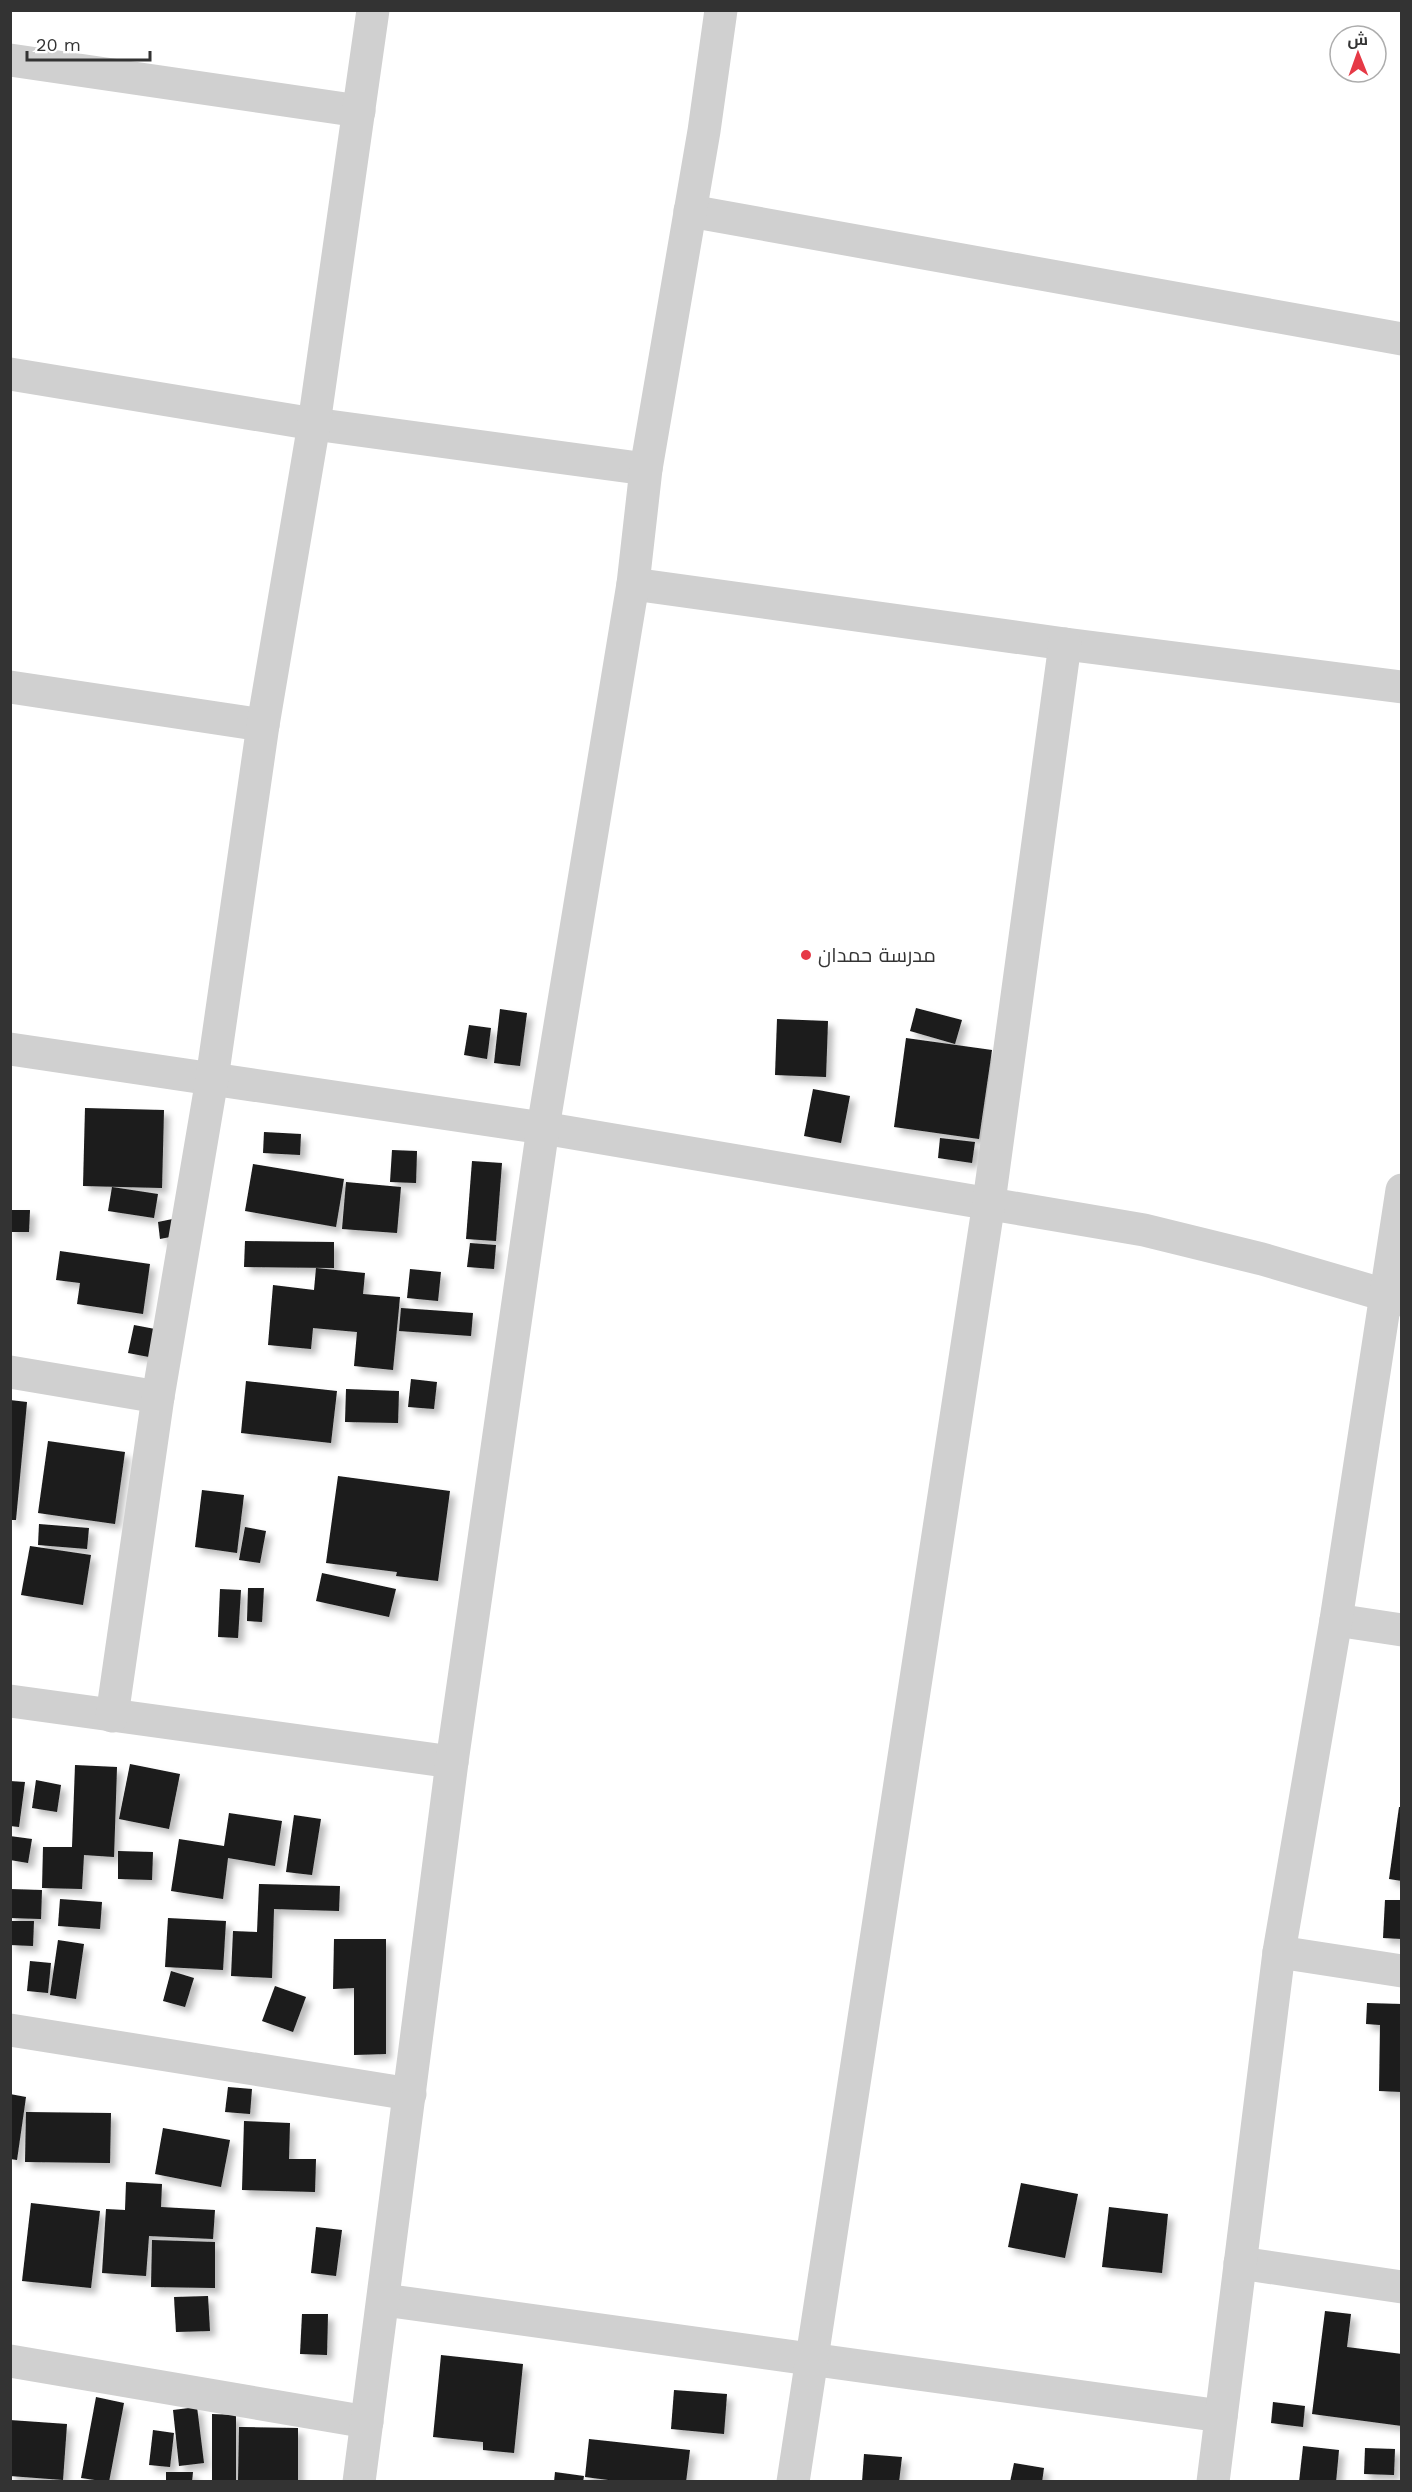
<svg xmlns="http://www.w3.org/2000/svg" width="1412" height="2492" font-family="'Work Sans',Cairo,sans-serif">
<defs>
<filter id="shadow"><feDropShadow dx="5.5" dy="5.5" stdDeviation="3" flood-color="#0004"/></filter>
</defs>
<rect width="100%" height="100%" fill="#fff"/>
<g fill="#1a1a1a" filter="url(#shadow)">
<polygon points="916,1008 962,1020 955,1044 910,1031"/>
<polygon points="500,1009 527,1013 520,1066 494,1063"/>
<polygon points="777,1019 828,1021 826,1077 775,1075"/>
<polygon points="469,1025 491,1028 487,1059 464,1055"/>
<polygon points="906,1038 992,1050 979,1139 894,1127"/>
<polygon points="813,1089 850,1096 841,1143 804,1136"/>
<polygon points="85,1108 164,1110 162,1188 83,1186"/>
<polygon points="264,1132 301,1134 300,1155 263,1153"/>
<polygon points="940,1138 975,1142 972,1163 938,1158"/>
<polygon points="392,1150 417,1151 416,1183 390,1182"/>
<polygon points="472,1161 502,1163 496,1241 466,1239"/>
<polygon points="253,1164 344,1179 336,1227 245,1211"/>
<polygon points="346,1182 401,1187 397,1233 342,1229"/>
<polygon points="112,1187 158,1194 154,1218 108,1211"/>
<polygon points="10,1210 30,1210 29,1232 10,1232"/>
<polygon points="187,1216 190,1233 160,1239 158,1222"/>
<polygon points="245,1241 334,1242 334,1268 244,1267"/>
<polygon points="470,1243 496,1245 494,1269 467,1267"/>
<polygon points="60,1251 150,1264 143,1314 77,1304 80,1283 56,1280"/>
<polygon points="316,1268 365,1273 363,1294 400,1297 393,1370 354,1366 357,1332 313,1328 311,1349 268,1345 273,1285 314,1290"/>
<polygon points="410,1269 441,1272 438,1301 407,1298"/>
<polygon points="401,1308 473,1313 471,1336 399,1331"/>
<polygon points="134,1325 155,1329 149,1357 128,1353"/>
<polygon points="411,1379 437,1382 434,1409 408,1407"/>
<polygon points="246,1381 337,1391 331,1443 241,1433"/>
<polygon points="346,1389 399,1391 398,1423 345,1422"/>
<polygon points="10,1400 27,1402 16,1520 10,1520"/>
<polygon points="48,1441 125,1452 115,1524 38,1513"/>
<polygon points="338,1476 450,1491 438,1581 396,1576 397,1572 326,1563"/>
<polygon points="202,1490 244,1495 237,1553 195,1547"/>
<polygon points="39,1524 89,1528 87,1549 38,1545"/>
<polygon points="245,1527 266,1531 260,1563 239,1560"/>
<polygon points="30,1546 91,1555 83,1605 21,1595"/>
<polygon points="322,1573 396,1589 389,1617 316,1601"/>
<polygon points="248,1588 264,1588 262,1622 247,1621"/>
<polygon points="220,1589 241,1590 238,1638 218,1637"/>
<polygon points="130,1764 180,1774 169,1829 119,1819"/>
<polygon points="75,1765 117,1767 114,1857 84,1855 82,1889 42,1888 43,1847 72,1847"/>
<polygon points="36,1780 61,1785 57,1812 32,1808"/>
<polygon points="10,1781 25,1782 19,1827 10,1826"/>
<polygon points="1399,1807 1402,1807 1402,1881 1389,1879"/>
<polygon points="229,1813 282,1821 275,1866 228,1858 223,1899 171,1891 179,1839 224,1846"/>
<polygon points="294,1815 321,1819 312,1875 286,1872"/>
<polygon points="10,1836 32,1839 28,1863 10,1860"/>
<polygon points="118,1851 153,1852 152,1880 118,1879"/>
<polygon points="259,1884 340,1886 339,1911 274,1909 272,1978 231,1976 233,1931 257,1932"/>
<polygon points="10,1889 42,1890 41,1919 10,1918"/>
<polygon points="60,1899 102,1902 100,1929 58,1926"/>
<polygon points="1385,1900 1402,1900 1402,1939 1383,1938"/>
<polygon points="168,1918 226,1921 223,1970 165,1967"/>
<polygon points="10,1921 34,1921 33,1946 10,1945"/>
<polygon points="334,1939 386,1939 386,2054 354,2055 354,1988 333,1989"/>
<polygon points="58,1940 84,1944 76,1999 50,1995"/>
<polygon points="30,1961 51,1963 48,1993 27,1991"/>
<polygon points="171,1971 194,1978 185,2007 163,2001"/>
<polygon points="275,1986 306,1997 293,2032 262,2021"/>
<polygon points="1367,2003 1402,2004 1402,2092 1379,2091 1380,2025 1366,2024"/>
<polygon points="228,2087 252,2089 250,2114 225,2112"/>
<polygon points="10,2094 26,2097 17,2160 10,2159"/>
<polygon points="26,2112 111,2113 110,2163 25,2162"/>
<polygon points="244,2121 290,2123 289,2159 316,2159 315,2192 242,2190"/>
<polygon points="163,2128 230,2140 221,2187 155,2174"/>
<polygon points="126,2182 162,2184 161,2207 215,2210 213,2239 149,2236 146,2276 102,2273 106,2209 125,2210"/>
<polygon points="1021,2183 1078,2194 1065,2258 1008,2247"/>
<polygon points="31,2203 100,2211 91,2288 22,2281"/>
<polygon points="1109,2207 1168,2214 1162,2273 1102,2267"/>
<polygon points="316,2227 342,2230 336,2276 311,2273"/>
<polygon points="152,2240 215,2242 215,2288 151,2287"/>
<polygon points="208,2296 210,2331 176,2332 174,2297"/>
<polygon points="1325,2311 1351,2314 1347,2347 1402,2354 1402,2426 1312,2414"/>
<polygon points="302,2314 328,2314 327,2355 300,2354"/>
<polygon points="441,2355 523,2364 514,2453 483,2450 483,2442 433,2437"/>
<polygon points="674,2390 727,2394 724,2434 671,2429"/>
<polygon points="96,2397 124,2403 109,2482 81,2478"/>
<polygon points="1273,2402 1305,2406 1303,2427 1271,2423"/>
<polygon points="197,2407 204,2463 179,2466 173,2410"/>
<polygon points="212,2414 236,2415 236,2482 212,2482"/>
<polygon points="10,2420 67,2424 63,2480 10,2476"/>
<polygon points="239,2427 298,2428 298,2482 238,2482"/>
<polygon points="153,2430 174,2433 170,2467 149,2465"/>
<polygon points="589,2439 690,2450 686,2482 624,2482 585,2477"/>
<polygon points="1303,2446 1339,2450 1336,2482 1299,2482"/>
<polygon points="1365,2448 1395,2449 1394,2475 1364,2474"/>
<polygon points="864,2454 902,2457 899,2482 862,2482"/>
<polygon points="1014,2463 1044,2468 1042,2482 1010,2482"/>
<polygon points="166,2472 193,2472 192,2482 166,2482"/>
<polygon points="555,2472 584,2476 583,2482 554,2482"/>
</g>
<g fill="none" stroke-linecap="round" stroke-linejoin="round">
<g stroke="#d0d0d0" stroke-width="33">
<polyline points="10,60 359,111"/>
<polyline points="690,211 1402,339"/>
<polyline points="10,374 314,424 646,469"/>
<polyline points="633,584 1065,644 1402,687"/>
<polyline points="10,687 263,725"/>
<polyline points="10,1049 543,1128 1144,1230 1262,1259 1402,1300"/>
<polyline points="10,1372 158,1397"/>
<polyline points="1336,1620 1402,1630"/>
<polyline points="10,1701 452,1762"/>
<polyline points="112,1716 158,1397 212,1079 263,725 314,424 373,10"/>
<polyline points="1279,1952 1402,1971"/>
<polyline points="10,2030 410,2094"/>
<polyline points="1240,2263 1402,2287"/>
<polyline points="384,2300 1221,2416"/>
<polyline points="10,2361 367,2422"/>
<polyline points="359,2482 452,1762 543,1128 633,584 646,469 704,131 721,10"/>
<polyline points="793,2482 989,1202 1065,644"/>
<polyline points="1213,2482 1279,1952 1336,1620 1402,1190"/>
</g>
</g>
<circle fill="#e63946" stroke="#fff" stroke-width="2" cx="806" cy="955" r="6"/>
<g text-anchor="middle" stroke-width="6" stroke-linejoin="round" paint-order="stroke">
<g font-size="20" fill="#333" stroke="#fff" text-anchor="start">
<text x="818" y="962">مدرسة حمدان</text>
</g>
</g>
<rect width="1412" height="2492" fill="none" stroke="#333333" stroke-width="24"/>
<g transform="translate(1358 54) rotate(359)"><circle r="28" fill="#ffffff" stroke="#adadad" stroke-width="1.5"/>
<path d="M0-4.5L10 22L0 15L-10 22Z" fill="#e63946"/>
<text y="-9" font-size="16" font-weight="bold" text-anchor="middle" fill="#333333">ش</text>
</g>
<path d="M27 51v9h123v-9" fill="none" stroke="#333333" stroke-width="3"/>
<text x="36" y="51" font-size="18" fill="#333333" stroke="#ffffff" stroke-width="4.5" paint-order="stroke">20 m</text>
</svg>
